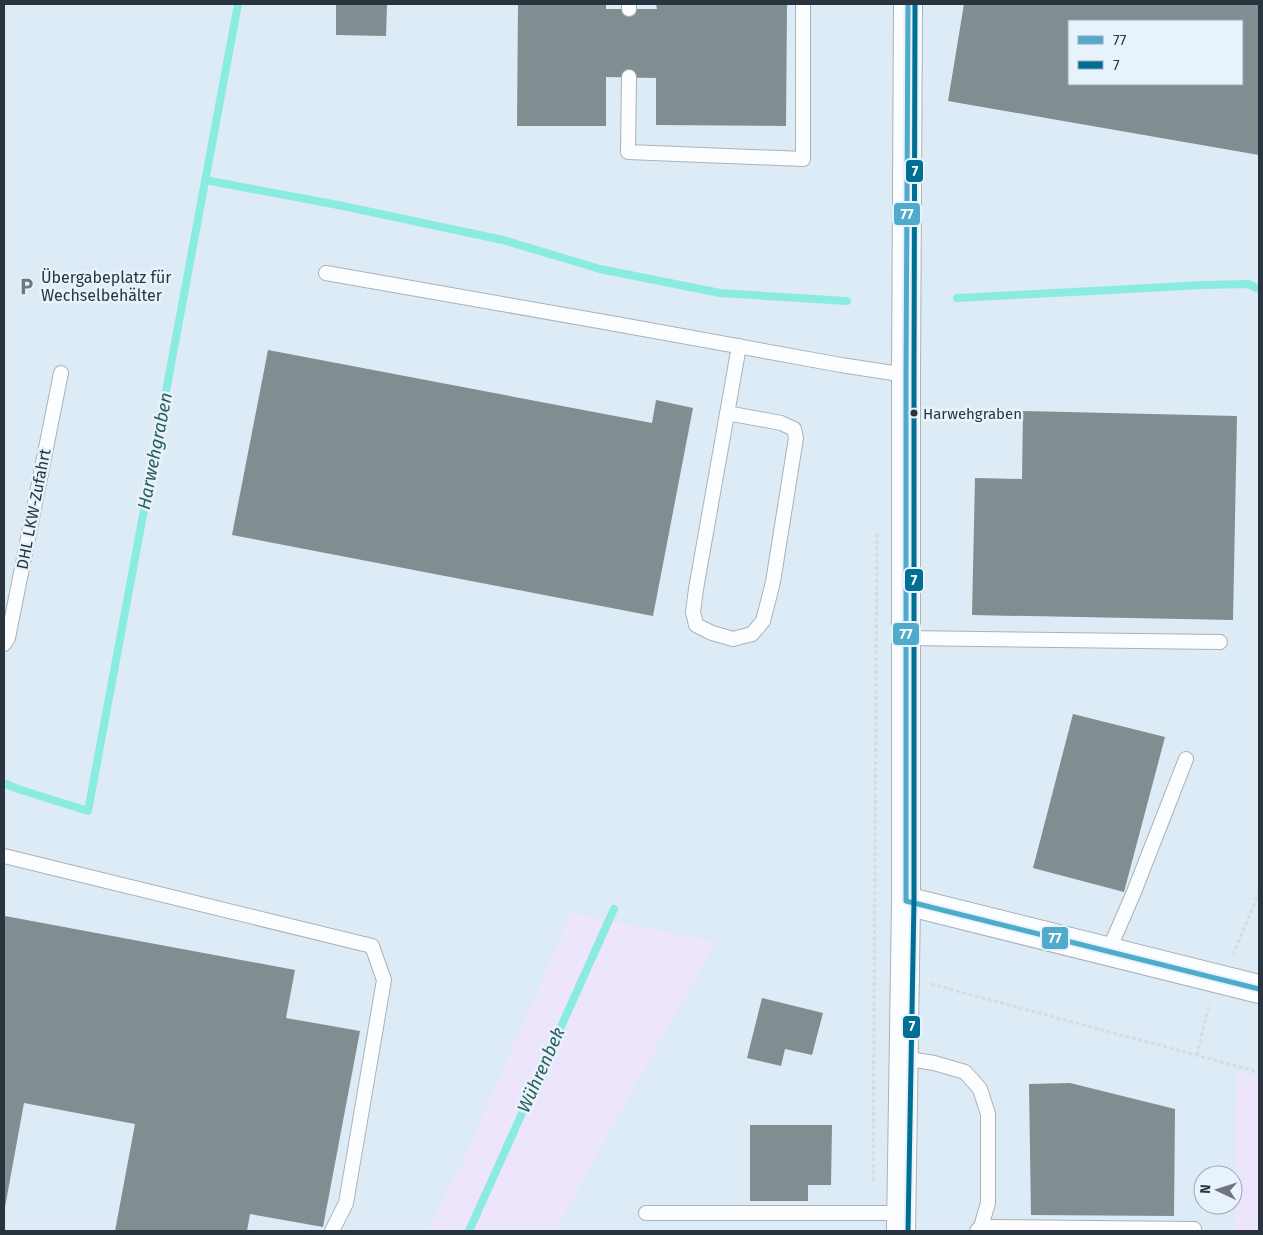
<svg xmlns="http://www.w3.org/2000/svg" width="1263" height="1235" font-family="'Fira Sans',sans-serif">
<rect width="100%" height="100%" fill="#ecf2f7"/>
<path fill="#ddebf7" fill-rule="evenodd" d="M 4,4 L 1259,4 L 1259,1231 L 4,1231 ZM 1069,21 L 1242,21 L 1242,84 L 1069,84 ZM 1203,1175 L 1233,1175 L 1233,1205 L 1203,1205 Z"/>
<g fill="#ede5fb">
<polygon points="571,913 716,942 606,1138 555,1231 427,1231 466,1155"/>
<polygon points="1237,1072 1259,1077 1259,1231 1235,1231"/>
</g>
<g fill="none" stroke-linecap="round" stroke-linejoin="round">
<g stroke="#8aece1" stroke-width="8">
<polyline points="205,180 338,205 503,240 600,269 720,293 847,301"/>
<polyline points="957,298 1204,285 1248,284 1259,289"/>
<polyline points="4,783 15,788 88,811 238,4"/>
<polyline points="469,1231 614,909"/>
</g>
</g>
<g fill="#828d91" fill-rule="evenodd">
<polygon points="336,4 387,4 386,36 336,35"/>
<polygon points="518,4 606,4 606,9 657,9 656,4 787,4 786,126 656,125 656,78 606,77 606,126 517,126"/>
<path d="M 964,4 L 1259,4 L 1259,155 L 948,101 ZM 1069,21 L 1242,21 L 1242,84 L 1069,84 Z"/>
<polygon points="268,350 652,423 656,400 693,408 653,616 232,535"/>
<polygon points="1023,411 1237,416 1233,620 972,615 975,478 1022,479"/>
<polygon points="1073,714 1165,737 1124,892 1033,868"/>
<polygon points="5,916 295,970 286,1018 360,1031 323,1227 250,1214 247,1231 115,1231 135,1124 24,1103 5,1207 4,1207 4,925"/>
<polygon points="762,998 823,1013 812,1055 785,1049 781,1066 747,1058"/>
<polygon points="1070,1083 1175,1109 1174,1216 1031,1215 1029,1084"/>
<polygon points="750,1125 832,1125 831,1185 808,1185 808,1201 750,1201"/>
</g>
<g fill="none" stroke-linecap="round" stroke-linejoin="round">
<defs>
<g id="lane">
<polyline points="629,4 629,9"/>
<polyline points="629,77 628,152 803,159 803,4"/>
<polyline points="326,273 616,324 841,365 906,375"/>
<polyline points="727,413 781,423 794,429 796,438 773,582 763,621 752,634 733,639 712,633 696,625 693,612 696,589 739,346"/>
<polyline points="906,638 1220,642"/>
<polyline points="4,644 8,638 61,373"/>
<polyline points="4,856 372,946 384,980 346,1203 332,1231"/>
<polyline points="1108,952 1134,892 1186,759"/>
<polyline points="903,1058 934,1063 965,1072 980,1089 988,1114 988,1203 981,1227 977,1231"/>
<polyline points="646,1213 901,1213"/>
<polyline points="981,1227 1194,1229"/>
</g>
<g id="street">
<polyline points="906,901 1259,989"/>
<polyline points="901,1231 906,901 906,375 908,4"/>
</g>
</defs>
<use href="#lane" stroke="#abb2b8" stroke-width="16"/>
<use href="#street" stroke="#abb2b8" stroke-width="30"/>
<g stroke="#d9dbdd" stroke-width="3" stroke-dasharray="4 2.5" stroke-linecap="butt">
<polyline points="1233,955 1259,892"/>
<polyline points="931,984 1259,1072"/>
<polyline points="1197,1055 1209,1004"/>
<polyline points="873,1181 877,532"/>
</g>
<use href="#lane" stroke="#fcfdfe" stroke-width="14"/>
<use href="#street" stroke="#fcfdfe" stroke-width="28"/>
<defs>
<polyline id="bus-1" points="908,4 906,375 906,901 1259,989"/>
<polyline id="bus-2" points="908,1231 914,901 914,375 915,4"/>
</defs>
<use href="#bus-1" stroke="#e8f2fc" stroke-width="9"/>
<use href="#bus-2" stroke="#e8f2fc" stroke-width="9"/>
<use href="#bus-1" stroke="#50aacc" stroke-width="5"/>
<use href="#bus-2" stroke="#006f93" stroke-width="5"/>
</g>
<defs>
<symbol id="parking-bare" viewBox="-9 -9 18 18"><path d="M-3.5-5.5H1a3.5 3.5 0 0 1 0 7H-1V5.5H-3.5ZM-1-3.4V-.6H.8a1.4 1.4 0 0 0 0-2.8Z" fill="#6e767f" stroke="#e8f2fc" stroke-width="2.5" paint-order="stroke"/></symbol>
</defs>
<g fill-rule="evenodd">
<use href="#parking-bare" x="14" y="274" width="25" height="25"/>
</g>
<circle fill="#2a343e" stroke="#e8f2fc" stroke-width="2" cx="914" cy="413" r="4.5"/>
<g text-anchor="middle" stroke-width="5" stroke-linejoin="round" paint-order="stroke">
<g font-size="15" fill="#2a343e" stroke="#e8f2fc" text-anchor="start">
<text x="923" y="419">Harwehgraben</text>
</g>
<g font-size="16" fill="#2a343e" stroke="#e8f2fc" text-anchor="start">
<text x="41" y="283">Übergabeplatz für<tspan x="41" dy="18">Wechselbehälter</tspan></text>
</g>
<g font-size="16" fill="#2a343e" stroke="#e8f2fc">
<text transform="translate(33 509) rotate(-79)" y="6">DHL LKW-Zufahrt</text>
</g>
<g font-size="18" font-style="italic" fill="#286059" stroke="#e8f2fc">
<text transform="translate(155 451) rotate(-79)" y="6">Harwehgraben</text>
<text transform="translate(541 1070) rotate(-66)" y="6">Wührenbek</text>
</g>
</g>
<g stroke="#e8f2fc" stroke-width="2">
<rect x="905" y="159" width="19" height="24" rx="5" fill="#006f93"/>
<rect x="893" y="202" width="28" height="24" rx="5" fill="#50aacc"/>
<rect x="904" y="568" width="20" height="24" rx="5" fill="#006f93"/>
<rect x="892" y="622" width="28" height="24" rx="5" fill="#50aacc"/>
<rect x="1041" y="926" width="28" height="24" rx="5" fill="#50aacc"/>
<rect x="902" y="1015" width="19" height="24" rx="5" fill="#006f93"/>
</g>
<g font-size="14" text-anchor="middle" font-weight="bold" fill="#fff">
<text x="915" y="176">7</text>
<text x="907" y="219">77</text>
<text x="914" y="585">7</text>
<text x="906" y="639">77</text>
<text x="1055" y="943">77</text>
<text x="912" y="1031">7</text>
</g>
<rect width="1263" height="1235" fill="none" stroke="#2a343e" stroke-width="10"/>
<rect x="1068" y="20" width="175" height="65" fill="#e8f2fc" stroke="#9ca6b0"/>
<rect x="1078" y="36" width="25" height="8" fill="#50aacc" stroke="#9ca6b0"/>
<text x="1113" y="45" font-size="15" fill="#2a343e">77</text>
<rect x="1078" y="61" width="25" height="8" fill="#006f93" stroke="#9ca6b0"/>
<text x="1113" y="70" font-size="15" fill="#2a343e">7</text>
<g transform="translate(1218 1190) rotate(274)"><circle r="24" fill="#e8f2fc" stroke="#9ca6b0"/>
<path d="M0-4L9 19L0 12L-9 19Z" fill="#6e767f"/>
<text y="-8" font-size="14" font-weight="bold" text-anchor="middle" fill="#2a343e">N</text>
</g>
</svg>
